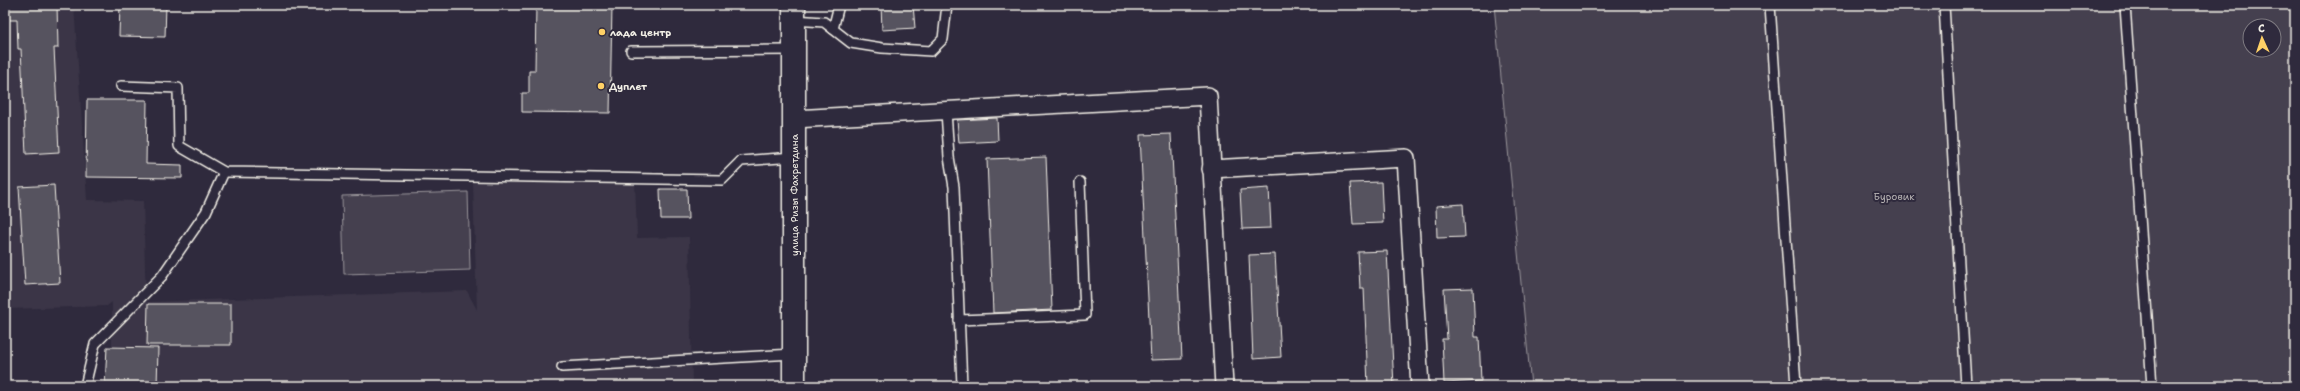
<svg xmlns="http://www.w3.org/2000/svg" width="2300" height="391" font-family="'Shantell Sans',sans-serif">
<rect width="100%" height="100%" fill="#2f2a3d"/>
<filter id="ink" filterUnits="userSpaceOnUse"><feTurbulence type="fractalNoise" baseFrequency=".025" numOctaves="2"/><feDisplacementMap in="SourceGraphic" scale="8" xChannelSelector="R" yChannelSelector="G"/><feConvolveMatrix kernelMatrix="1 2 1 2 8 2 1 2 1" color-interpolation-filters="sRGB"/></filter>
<g filter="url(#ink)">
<polygon fill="#3b3647" points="5,5 74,5 87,200 143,201 146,302 467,291 477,310 473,183 635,182 637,238 689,237 692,386 112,386 112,302 107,306 5,309"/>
<g fill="#454050" stroke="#9c989c" fill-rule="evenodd">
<path d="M 1494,5 L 2295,5 L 2295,386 L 1531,386 ZM 2250,26 L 2274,26 L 2274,50 L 2250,50 Z"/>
<polygon points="468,192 470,270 344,274 342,196"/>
</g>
<g fill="#56525f" stroke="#f4f1e8">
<polygon points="5,5 57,5 58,48 54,48 59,152 26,154 21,49 18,49 17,20 5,20"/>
<polygon points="120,5 166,5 165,37 119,36"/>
<polygon points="536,5 612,5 610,113 522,112 522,93 529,93 529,71 535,71"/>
<polygon points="881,5 913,5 915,28 882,30"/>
<polygon points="87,100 147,100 146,164 182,165 182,178 86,177"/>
<polygon points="997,118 998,141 959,143 957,120"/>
<polygon points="1171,134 1182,359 1151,360 1140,135"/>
<polygon points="1046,157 1052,310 993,313 987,159"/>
<polygon points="1381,182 1383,223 1353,224 1350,183"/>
<polygon points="54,185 60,283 25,285 19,187"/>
<polygon points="1269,188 1271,228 1242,229 1240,190"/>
<polygon points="660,189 687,189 688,219 661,219"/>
<polygon points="1463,204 1465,237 1437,238 1436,206"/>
<polygon points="1387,251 1394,386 1368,386 1364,288 1360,288 1358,252"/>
<polygon points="1275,254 1281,357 1253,359 1249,255"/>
<polygon points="1473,288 1475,337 1479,337 1481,381 1444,383 1442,339 1447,339 1444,289"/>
<polygon points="148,304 231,304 231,345 147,345"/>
<polygon points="107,347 158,348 157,386 105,386"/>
</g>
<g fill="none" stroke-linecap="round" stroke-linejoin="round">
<defs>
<g id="service">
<polyline points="1770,5 1796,386"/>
<polyline points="1944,5 1966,386"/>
<polyline points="2125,5 2152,386"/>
<polyline points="794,20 824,22 851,43 882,48 931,51 943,39 947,5"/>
<polyline points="833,29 839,5"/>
<polyline points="631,51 794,50"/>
<polyline points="121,86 178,88 179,146 224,172 722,180 741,161 794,157"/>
<polyline points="946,111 949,157 954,187 962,386"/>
<polyline points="959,320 1085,315 1080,182"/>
<polyline points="562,367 794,354"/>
<polyline points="85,386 95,344 162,276 206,212 224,172"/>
</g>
<g id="minor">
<polyline points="794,119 1208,96 1224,386"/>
<polyline points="1211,169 1406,158 1420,386"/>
</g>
<polyline id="primary" points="794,386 794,5"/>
</defs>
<use href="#service" stroke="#f4f1e8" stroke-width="12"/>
<use href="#minor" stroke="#f4f1e8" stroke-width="20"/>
<use href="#primary" stroke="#f4f1e8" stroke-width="25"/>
<use href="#service" stroke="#2f2a3d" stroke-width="9"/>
<use href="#minor" stroke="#2f2a3d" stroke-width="17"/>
<use href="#primary" stroke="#2f2a3d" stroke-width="22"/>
</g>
</g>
<g fill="#ffd166" stroke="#2f2a3d" stroke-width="1.5">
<circle cx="602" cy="32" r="4"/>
<circle cx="601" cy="86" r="4"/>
</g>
<g text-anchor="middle" stroke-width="4" stroke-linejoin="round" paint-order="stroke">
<g font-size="10" font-weight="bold" fill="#f4f1e8" stroke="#2f2a3d" text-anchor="start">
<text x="610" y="36">лада центр</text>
<text x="609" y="90">Дуплет</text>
</g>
<g font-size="10" fill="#f4f1e8" stroke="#2f2a3d">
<text transform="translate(794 195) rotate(-90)" y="4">улица Ризы Фахретдина</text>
</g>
<g font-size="10" fill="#b7b3b3" stroke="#2f2a3d">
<text x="1894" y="200">Буровик</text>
</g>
</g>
<rect width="2300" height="391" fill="none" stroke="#2f2a3d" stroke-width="20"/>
<rect x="10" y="10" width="2280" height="371" fill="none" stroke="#f4f1e8" stroke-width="1.5" filter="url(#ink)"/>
<g transform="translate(2262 38) rotate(357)"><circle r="19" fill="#2f2a3d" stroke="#7e7a81"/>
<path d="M0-3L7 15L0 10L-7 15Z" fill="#ffd166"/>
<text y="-6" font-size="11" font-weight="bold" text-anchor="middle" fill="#f4f1e8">С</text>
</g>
</svg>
